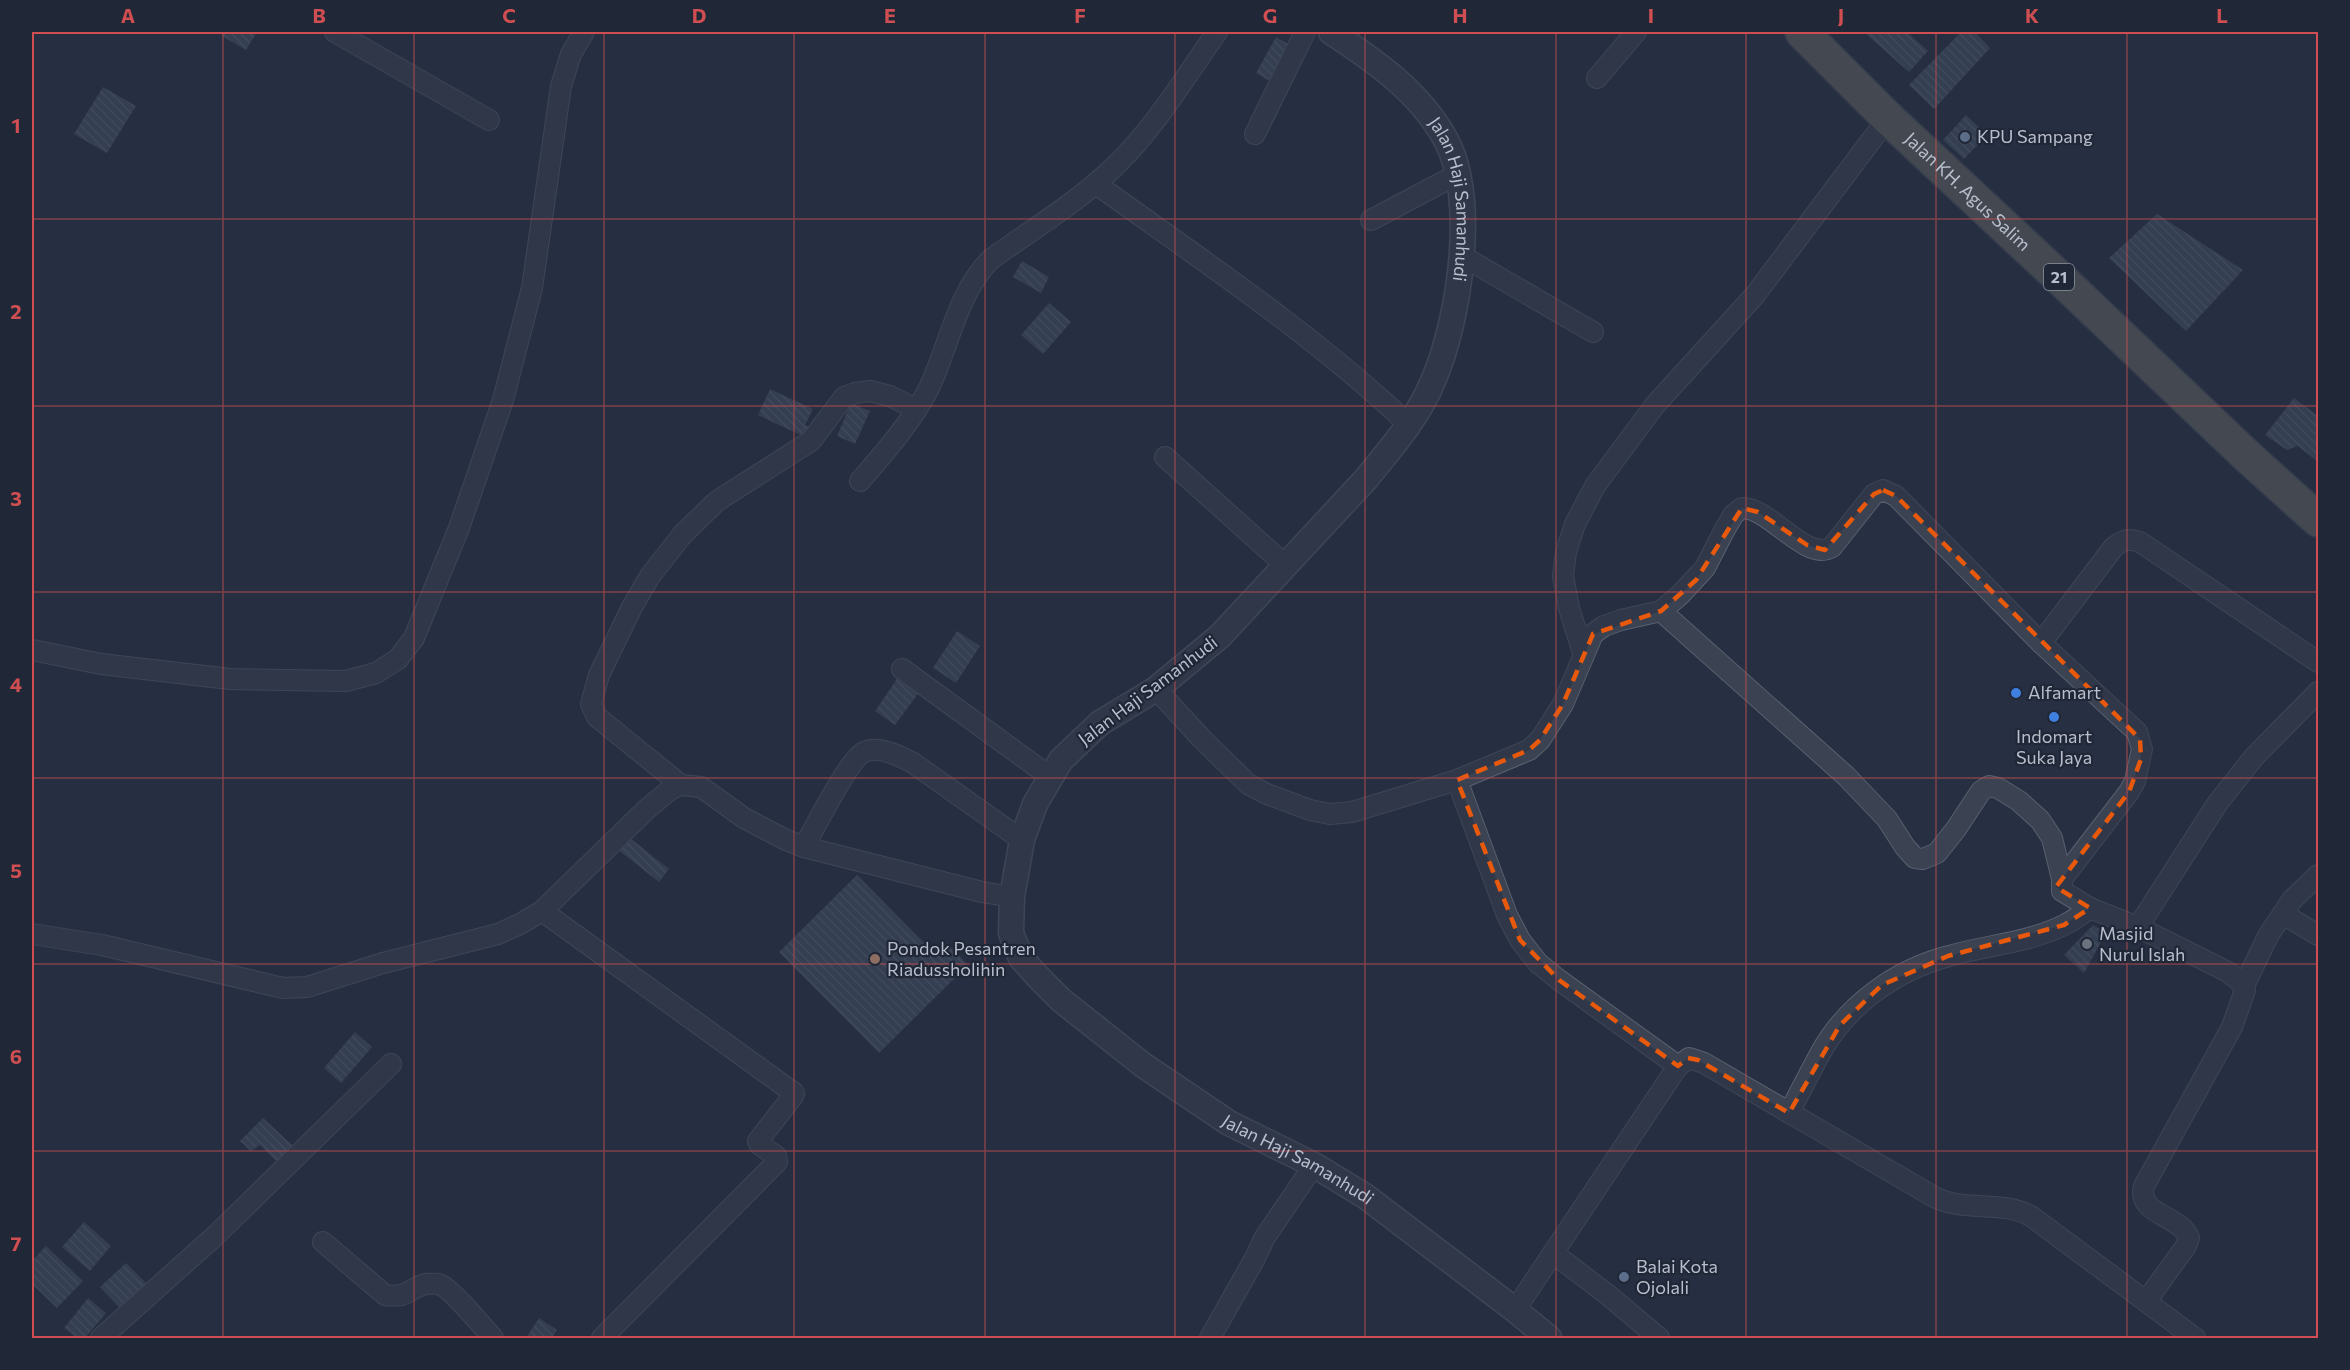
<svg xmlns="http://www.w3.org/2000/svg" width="2350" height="1370" font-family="Commissioner,sans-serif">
<defs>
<pattern id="building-back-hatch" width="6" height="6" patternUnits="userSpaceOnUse" patternTransform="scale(1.5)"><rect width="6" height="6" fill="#485266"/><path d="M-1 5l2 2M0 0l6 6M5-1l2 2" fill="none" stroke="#60697b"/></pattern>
</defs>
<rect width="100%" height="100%" fill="#273042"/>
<g fill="url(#building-back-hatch)">
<polygon points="225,32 257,32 246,50 222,36"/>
<polygon points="1864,32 1907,32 1928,51 1909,72"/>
<polygon points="1961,32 1975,32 1990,48 1934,109 1909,85"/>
<polygon points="1276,37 1295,48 1275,84 1256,73"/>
<polygon points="103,87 136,106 107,153 74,134"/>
<polygon points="1966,115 1987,135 1964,159 1943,140"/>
<polygon points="2157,214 2243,270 2186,331 2109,258"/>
<polygon points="1022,261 1049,277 1041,293 1013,277"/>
<polygon points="1049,303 1071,322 1043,354 1021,335"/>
<polygon points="770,389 813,409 805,425 812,428 807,438 758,415"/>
<polygon points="2294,398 2318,416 2318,462 2298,446 2287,450 2265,435"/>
<polygon points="851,403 870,411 855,444 837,436"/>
<polygon points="957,631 980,646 956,683 933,668"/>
<polygon points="899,676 920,691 895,725 875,711"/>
<polygon points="626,835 669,869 659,882 616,848"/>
<polygon points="857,875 935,954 947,943 968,965 879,1053 779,952"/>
<polygon points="2093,925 2106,933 2084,973 2064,955"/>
<polygon points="355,1032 372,1047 341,1083 324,1068"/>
<polygon points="263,1118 294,1147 278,1163 260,1145 251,1151 240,1141"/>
<polygon points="84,1222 111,1246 90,1271 62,1247"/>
<polygon points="46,1246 83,1281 57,1308 32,1284 32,1261"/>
<polygon points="126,1263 148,1285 122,1310 100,1287"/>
<polygon points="88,1298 106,1313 85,1338 77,1338 64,1328"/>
<polygon points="539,1318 557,1330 552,1338 526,1338"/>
</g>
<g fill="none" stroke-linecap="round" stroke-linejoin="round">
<defs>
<g id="minor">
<polyline points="335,32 489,120"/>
<polyline points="1597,78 1636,32"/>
<polyline points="1255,134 1305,32"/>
<path d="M 1096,184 C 1203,261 1313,334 1409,425"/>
<polyline points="1371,220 1458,174"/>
<polyline points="1462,256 1593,332"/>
<polyline points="1165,457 1285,565"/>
<path d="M 860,481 C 885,452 911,423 929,388 C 949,346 957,293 991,259 C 1033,229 1078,202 1115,166 C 1154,129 1186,76 1217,32"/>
<polyline points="1661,611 1846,776 1887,819 1905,847 1915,858 1923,859 1937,853 1956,829 1981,791 1989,786 1998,788 2019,801 2040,820 2052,838 2062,879"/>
<path d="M 2041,643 L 2113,548 C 2122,540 2129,538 2140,542 L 2318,662"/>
<polyline points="32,650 101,664 230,679 346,681 376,673 398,659 414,638 459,528 503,400 532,288 561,86 571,54 584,32"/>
<polyline points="1583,653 1569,608 1563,576 1566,552 1575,524 1595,486 1655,405 1755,295 1888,118"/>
<polyline points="902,669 1049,776"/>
<path d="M 1156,689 L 1203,740 L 1248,784 L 1267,794 L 1310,810 L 1330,814 L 1352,812 L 1457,780 L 1529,750 L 1540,740 L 1563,704 L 1593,634 L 1604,626 L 1621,620 L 1661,611 L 1680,595 L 1705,568 L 1725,529 L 1734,514 L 1742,508 C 1771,508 1806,563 1832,547 L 1874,494 L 1883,490 L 1896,496 L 2041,643 L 2137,732 L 2142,749 L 2135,781 L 2129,792 L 2062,879 L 2062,891 L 2090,908 L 2138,927 L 2228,972 L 2241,982 L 2245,990 L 2232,1027 L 2144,1186 C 2136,1215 2181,1215 2189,1238 L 2186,1246 L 2147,1300"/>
<polyline points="1457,780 1507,915 1520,940 1538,963 1559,980 1678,1066"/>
<polyline points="681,785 597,717 591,704 599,675 632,607 650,576 683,534 717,501 811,441 844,397 855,393 870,391 890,396 916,409"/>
<path d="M 804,847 C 814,829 849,759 864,752 C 878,745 900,756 913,763 L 1022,840"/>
<polyline points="542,911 794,1093 793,1096 758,1141 760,1145 776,1156 777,1162 602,1338"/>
<polyline points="2283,914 2318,935"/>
<polyline points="2138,927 2217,804 2254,757 2318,692"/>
<polyline points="32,934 102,945 283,988 307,987 383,963 498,934 520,924 542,911 648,808 671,789 681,785 701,787 744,818 784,839 804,847 982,892 1012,897"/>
<polyline points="2244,986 2268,936 2292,900 2318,875"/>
<path d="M 1789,1113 C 1800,1092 1810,1072 1821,1052 C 1848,1004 1896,970 1949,956 C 1987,945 2028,943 2064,925 C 2073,921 2082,914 2090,908"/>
<path d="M 323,1242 L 385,1295 C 409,1298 406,1290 425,1284 C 428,1284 436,1283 439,1284 C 451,1288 483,1327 493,1338"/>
<polyline points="1553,1253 1608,1295 1659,1338"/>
<path d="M 1515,1310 L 1678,1066 L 1689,1058 L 1704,1063 L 1936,1198 C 1967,1212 2001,1200 2031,1216 L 2195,1338"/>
<polyline points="101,1338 215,1236 391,1064"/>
<polyline points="1210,1338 1254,1260 1265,1237 1314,1165"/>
</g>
<g id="tertiary">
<path id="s1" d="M 1331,32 C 1375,61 1420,92 1446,140 C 1478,199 1459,322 1433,381 C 1418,418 1391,448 1366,479 L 1220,636 L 1156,689 L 1100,723 L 1061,760 L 1035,804 L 1022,840 L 1012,897 L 1011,933 L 1021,958 L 1040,979 L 1061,1000 L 1143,1065 L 1229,1123 L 1314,1165 L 1365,1196 L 1515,1310 L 1549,1338"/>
</g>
<g id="trunk">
<path id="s2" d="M 1802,32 L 1888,118 L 2064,282 L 2247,456 L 2318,520"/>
</g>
</defs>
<use href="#minor" stroke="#59606f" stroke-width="22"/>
<use href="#tertiary" stroke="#59606f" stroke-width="27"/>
<use href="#trunk" stroke="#464d5c" stroke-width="36"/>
<use href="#minor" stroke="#3b4252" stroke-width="20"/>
<use href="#tertiary" stroke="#3b4252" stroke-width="24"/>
<use href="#trunk" stroke="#686864" stroke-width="33"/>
</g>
<path d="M0 0H2350V1370H0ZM 1883,490 L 1896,496 L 2140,739 L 2141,759 L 2129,792 L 2056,887 L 2090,908 L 2064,925 L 1948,956 L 1882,985 L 1840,1025 L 1789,1113 L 1698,1060 L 1688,1058 L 1678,1066 L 1559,980 L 1520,940 L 1457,780 L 1529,750 L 1540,740 L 1563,704 L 1593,634 L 1661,611 L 1696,580 L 1742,508 L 1758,512 L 1807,545 L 1825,550 L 1874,494 Z" fill="#273042" fill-opacity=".55" fill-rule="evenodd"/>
<path fill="none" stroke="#e8590c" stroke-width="4.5" stroke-dasharray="12 8" stroke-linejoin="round" d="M 1883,490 L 1896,496 L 2140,739 L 2141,759 L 2129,792 L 2056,887 L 2090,908 L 2064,925 L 1948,956 L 1882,985 L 1840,1025 L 1789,1113 L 1698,1060 L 1688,1058 L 1678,1066 L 1559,980 L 1520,940 L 1457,780 L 1529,750 L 1540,740 L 1563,704 L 1593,634 L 1661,611 L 1696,580 L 1742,508 L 1758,512 L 1807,545 L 1825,550 L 1874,494 Z"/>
<path fill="none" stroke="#ce4e51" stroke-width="1.5" stroke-opacity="0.55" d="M 223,32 L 223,1338M 414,32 L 414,1338M 604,32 L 604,1338M 794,32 L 794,1338M 985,32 L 985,1338M 1175,32 L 1175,1338M 1365,32 L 1365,1338M 1556,32 L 1556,1338M 1746,32 L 1746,1338M 1936,32 L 1936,1338M 2127,32 L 2127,1338M 32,219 L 2318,219M 32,406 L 2318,406M 32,592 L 2318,592M 32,778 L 2318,778M 32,964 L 2318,964M 32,1151 L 2318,1151"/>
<g fill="#5c6f8a" stroke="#202737" stroke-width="2">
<circle cx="1965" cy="137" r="6"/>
<circle cx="1624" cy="1277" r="6"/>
</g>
<g fill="#3f7fe0" stroke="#202737" stroke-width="2">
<circle cx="2016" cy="693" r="6"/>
<circle cx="2054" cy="717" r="6"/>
</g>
<circle fill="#6b7280" stroke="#202737" stroke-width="2" cx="2087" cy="944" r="6"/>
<circle fill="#8d6e63" stroke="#202737" stroke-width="2" cx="875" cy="959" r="6"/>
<g text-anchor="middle" stroke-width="4.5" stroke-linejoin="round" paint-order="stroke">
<rect fill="#202737" stroke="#8a919f" stroke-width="1.5" x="2044" y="264" width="30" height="26" rx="4.5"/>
<g font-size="16" font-weight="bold" fill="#b8becc">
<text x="2059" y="283">21</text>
</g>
<g font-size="18" fill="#b8becc" stroke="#202737" text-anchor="start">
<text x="1977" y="143">KPU Sampang</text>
<text x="2028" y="699">Alfamart</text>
<text x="2054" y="743" text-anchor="middle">Indomart<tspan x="2054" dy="21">Suka Jaya</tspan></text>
<text x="2099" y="940">Masjid<tspan x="2099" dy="21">Nurul Islah</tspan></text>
<text x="887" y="955">Pondok Pesantren<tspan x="887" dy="21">Riadussholihin</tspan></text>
<text x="1636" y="1273">Balai Kota<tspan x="1636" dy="21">Ojolali</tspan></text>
</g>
<g font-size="18" fill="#b8becc" stroke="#202737">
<text dy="6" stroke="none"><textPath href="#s2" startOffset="230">Jalan KH. Agus Salim</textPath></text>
<text dy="6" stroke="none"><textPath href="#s1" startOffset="219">Jalan Haji Samanhudi</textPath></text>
<text transform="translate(1148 691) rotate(-37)" y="6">Jalan Haji Samanhudi</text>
<text dy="6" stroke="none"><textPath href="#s1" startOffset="1497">Jalan Haji Samanhudi</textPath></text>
</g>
</g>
<rect width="2350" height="1370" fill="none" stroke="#202737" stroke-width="66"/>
<rect x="33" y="33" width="2284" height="1304" fill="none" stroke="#ce4e51" stroke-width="2"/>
<g font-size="20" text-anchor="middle" font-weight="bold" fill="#ce4e51">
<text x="128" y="23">A</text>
<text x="319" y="23">B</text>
<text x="509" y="23">C</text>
<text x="699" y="23">D</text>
<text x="890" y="23">E</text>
<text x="1080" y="23">F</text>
<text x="1270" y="23">G</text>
<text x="1460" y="23">H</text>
<text x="1651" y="23">I</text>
<text x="1841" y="23">J</text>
<text x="2032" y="23">K</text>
<text x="2222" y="23">L</text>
<text x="16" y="133">1</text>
<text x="16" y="319">2</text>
<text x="16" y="506">3</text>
<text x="16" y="692">4</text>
<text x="16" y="878">5</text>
<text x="16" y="1064">6</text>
<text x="16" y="1251">7</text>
</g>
</svg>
